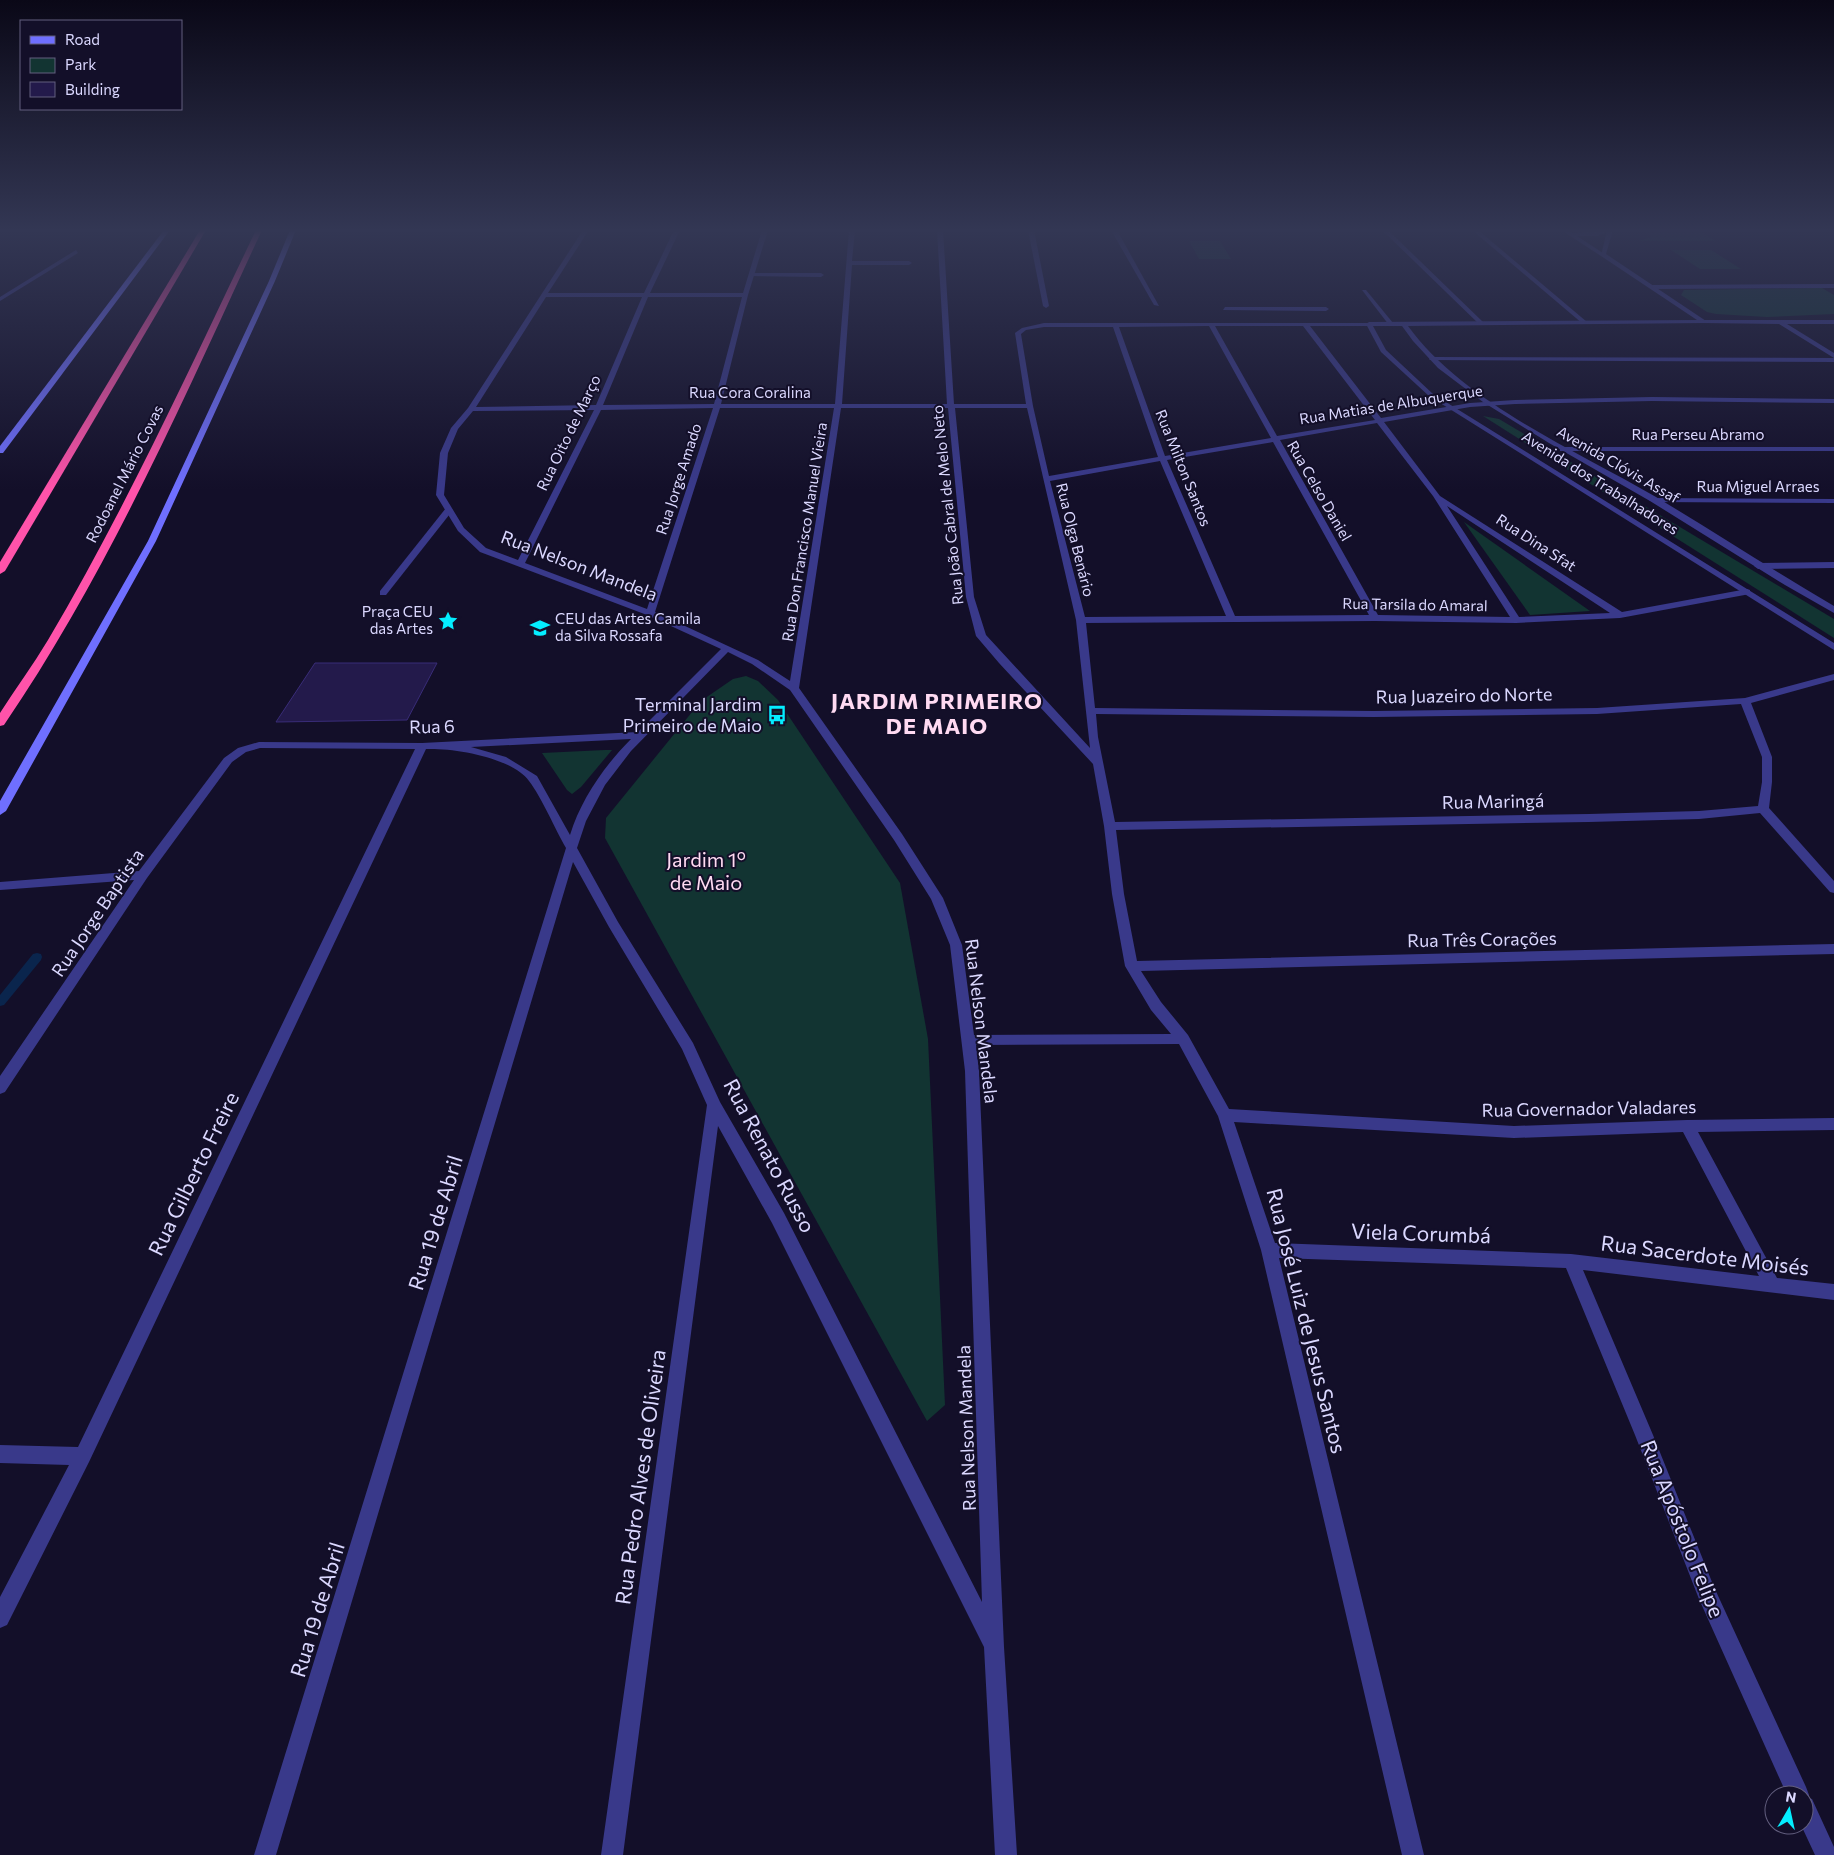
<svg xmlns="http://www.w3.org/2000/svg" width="1834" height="1855" font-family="Commissioner,sans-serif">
<rect width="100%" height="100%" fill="#130f29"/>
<g fill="#123432">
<polygon points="1625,230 1697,230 1716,241 1639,241 1651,237 1649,233"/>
<polygon points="1189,241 1220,241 1231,259 1199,259"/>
<polygon points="1671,250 1711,250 1741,269 1700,269"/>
<polygon points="1822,288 1834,295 1834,314 1767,317 1716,314 1707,312 1681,295 1684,290"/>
<polygon points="1483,416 1499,419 1834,619 1834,638"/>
<polygon points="1464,522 1590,611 1530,615"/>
<polygon points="746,676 758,681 778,700 900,883 928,1039 945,1405 927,1421 605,838 606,818 701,701 733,679"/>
<polygon points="605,750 612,750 581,787 572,794 567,790 542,753"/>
</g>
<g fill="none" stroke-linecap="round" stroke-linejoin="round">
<polygon fill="#0a254d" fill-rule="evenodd" points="37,953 41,954 42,957 41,960 4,1005 0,1006 0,995 33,954"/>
</g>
<polygon fill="#231a4b" stroke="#392c78" points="315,663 437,663 407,720 276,722"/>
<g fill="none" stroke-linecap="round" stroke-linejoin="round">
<g fill="#39398a" fill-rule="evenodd">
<polygon points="76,250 78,253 0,301 0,297"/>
<polygon points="751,273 821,273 824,275 821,277 749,276"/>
<polygon points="1225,307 1326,307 1329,309 1326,311 1223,310"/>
<polygon points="446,508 453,510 386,595 380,595 380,591"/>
</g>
<g fill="#39398a" fill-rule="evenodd">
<path d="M 583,230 L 589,230 L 548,293 L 644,293 L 674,230 L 680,230 L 650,293 L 743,293 L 762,230 L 768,230 L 748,295 L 721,404 L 835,404 L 849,230 L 855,230 L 852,261 L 909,261 L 912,263 L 909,265 L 852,265 L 842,404 L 947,404 L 937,230 L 943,230 L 954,404 L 1026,404 L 1015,333 L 1022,328 L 1044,323 L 1371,323 L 1369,326 L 1310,326 L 1381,418 L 1470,403 L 1515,400 L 1652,397 L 1834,399 L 1834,403 L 1652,401 L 1515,404 L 1470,407 L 1384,422 L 1440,496 L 1622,612 L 1747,589 L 1750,590 L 1750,594 L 1620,618 L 1516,623 L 1375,621 L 1086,623 L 1095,708 L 1374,711 L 1597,708 L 1745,698 L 1834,674 L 1834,680 L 1751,703 L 1772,757 L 1772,782 L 1769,808 L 1834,881 L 1834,893 L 1830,892 L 1760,813 L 1699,819 L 1589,822 L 1116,830 L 1124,894 L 1137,961 L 1834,944 L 1834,954 L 1141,971 L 1161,1002 L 1188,1035 L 1229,1109 L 1514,1126 L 1687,1120 L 1834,1118 L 1834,1130 L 1698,1132 L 1777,1278 L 1834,1284 L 1834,1300 L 1583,1270 L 1653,1435 L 1714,1587 L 1806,1787 L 1809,1795 L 1808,1798 L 1812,1799 L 1834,1847 L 1834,1855 L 1815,1855 L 1801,1825 L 1804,1825 L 1804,1795 L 1787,1795 L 1699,1599 L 1635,1435 L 1566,1268 L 1279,1258 L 1424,1855 L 1402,1855 L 1261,1250 L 1218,1116 L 1179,1044 L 976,1045 L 979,1071 L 1004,1647 L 1017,1855 L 995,1855 L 984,1647 L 772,1223 L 718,1126 L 623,1855 L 601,1855 L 707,1105 L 682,1049 L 609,927 L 573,862 L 276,1855 L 254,1855 L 566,848 C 555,829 542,798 529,781 C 511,757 454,748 426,749 L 89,1462 L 7,1625 L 0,1628 L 0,1597 L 69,1465 L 0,1463 L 0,1445 L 78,1447 L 415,749 L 260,748 L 246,752 L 232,762 L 147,878 L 5,1092 L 0,1094 L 0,1076 L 134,880 L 0,890 L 0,882 L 139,871 L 224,758 L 238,748 L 259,742 L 422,743 L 638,732 L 721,649 L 647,615 L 480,552 L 458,531 L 436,495 L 440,453 L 451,428 L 468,408 ZM 546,297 L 642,297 L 596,405 L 476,407 ZM 648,297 L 742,297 L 714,404 L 603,405 ZM 1209,326 L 1271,438 L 1165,456 L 1119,327 ZM 1215,326 L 1303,326 L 1375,420 L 1277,436 ZM 1044,327 L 1113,327 L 1158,457 L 1049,476 L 1033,406 L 1021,334 L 1026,330 ZM 713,408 L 647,609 L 525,563 L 601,410 ZM 720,408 L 834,408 L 790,681 L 758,660 L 655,612 ZM 841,408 L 948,408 L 966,597 L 976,636 L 999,663 L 1093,764 L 1104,826 L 1112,894 L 1125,966 L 1151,1010 L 1171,1034 L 974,1035 L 962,945 L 943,898 L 902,834 L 799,688 ZM 955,408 L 1027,408 L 1076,620 L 1090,748 L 986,635 L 974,597 ZM 594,410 L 518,560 L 486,548 L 464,528 L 444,495 L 448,453 L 458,429 L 473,411 ZM 1377,423 L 1433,496 L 1510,617 L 1378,615 L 1280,440 ZM 1273,442 L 1369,615 L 1235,616 L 1167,460 ZM 1160,461 L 1226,616 L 1085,617 L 1050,481 ZM 1447,506 L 1610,613 L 1519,617 ZM 728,652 L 752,664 L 790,690 L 894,840 L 931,899 L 950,945 L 965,1071 L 982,1602 L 784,1213 L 720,1102 L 693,1043 L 618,922 L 577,848 L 586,821 L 605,785 L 631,751 ZM 1741,704 L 1762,757 L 1762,782 L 1758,806 L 1699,811 L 1589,814 L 1115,822 L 1098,737 L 1096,714 L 1374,717 L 1597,714 ZM 631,739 C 605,765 581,799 570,835 L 537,776 L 506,757 L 471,747 ZM 1234,1122 L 1514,1138 L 1683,1132 L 1759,1276 L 1571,1254 L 1275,1243 Z"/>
<polygon points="1028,230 1034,230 1049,306 1046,308 1043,306"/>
<polygon points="1111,230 1117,230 1159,306 1154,305"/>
<polygon points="1382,230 1388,230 1483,322 1483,324 1479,324"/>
<polygon points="1472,230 1478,230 1587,322 1587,324 1583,324"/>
<polygon points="1561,230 1568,230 1573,233 1612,230 1597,236 1577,236 1606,255 1601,256"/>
<polygon points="1834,284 1834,288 1652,289 1649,287 1652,285"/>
<polygon points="1362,290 1366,290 1393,323 1393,325 1389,325"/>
<polygon points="1704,320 1834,320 1834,324 1787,324 1834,353 1834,358 1779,324 1702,323"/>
<polygon points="1432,357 1834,358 1834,362 1430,360 1429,359"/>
<rect x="1560" y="447" width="274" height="4"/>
<polygon points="1650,498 1834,499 1834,503 1653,502 1649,500"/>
<polygon points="1834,562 1834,568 1758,569 1754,566 1758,563"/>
</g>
<path fill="#39398a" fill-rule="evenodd" d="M 1607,230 L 1613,230 L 1606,254 L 1706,321 L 1706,323 L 1408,326 C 1464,403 1574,449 1656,497 C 1716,533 1774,571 1834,606 L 1834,613 L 1785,585 L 1650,501 L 1549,443 L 1483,402 L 1438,368 L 1413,341 L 1402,326 L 1373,326 L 1386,350 L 1433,394 L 1834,643 L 1834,650 L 1429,396 L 1381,352 L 1366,324 L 1369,322 L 1697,320 L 1601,256 Z"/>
<g fill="#6f6fff" fill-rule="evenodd">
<polygon points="164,230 170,230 3,453 0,453 0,446"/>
<polygon points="290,230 296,230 275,281 156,541 6,811 0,815 0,801 148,541 269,281"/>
</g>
<g fill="#ff53aa" fill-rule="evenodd">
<polygon points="200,230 206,230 5,571 0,574 0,562"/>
<path d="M 256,230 L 262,230 C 184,398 109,571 4,725 L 0,726 L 0,713 C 16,688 33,665 48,640 C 126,508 190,368 256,230 Z"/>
</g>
</g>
<linearGradient id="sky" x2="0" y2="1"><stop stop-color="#0a0817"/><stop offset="0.47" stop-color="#333754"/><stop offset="1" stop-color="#333754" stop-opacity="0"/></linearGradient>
<rect width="1834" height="490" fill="url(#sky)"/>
<defs>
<symbol id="sight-bare" viewBox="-9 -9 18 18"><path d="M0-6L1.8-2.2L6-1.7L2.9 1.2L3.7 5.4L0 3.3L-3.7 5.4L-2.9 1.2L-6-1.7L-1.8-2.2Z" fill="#04edff" stroke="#130f29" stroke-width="2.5" paint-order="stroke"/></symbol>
<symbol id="school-bare" viewBox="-9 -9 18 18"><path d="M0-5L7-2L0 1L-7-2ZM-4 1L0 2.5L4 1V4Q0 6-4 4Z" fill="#04edff" stroke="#130f29" stroke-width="2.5" paint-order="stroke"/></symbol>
<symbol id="bus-bare" viewBox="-9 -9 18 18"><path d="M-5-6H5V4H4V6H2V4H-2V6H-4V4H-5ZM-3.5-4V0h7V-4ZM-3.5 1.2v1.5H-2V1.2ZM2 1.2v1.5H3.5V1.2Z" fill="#04edff" stroke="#130f29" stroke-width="2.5" paint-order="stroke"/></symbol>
</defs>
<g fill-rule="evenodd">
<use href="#sight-bare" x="434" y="607" width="28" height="28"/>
<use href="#school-bare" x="526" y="614" width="28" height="28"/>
<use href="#bus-bare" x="763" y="701" width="28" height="28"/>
</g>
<g text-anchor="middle" stroke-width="4" stroke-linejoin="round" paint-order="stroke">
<g font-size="15" fill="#dbd8ff" stroke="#130f29">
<text x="750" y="398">Rua Cora Coralina</text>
<text transform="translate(1391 405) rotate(-9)" y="5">Rua Matias de Albuquerque</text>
<text transform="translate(569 433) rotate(-64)" y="5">Rua Oito de Março</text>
<text x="1698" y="440">Rua Perseu Abramo</text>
<text transform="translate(1618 465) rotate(30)" y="5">Avenida Clóvis Assaf</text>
<text transform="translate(1183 468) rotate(68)" y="5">Rua Milton Santos</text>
<text transform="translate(125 474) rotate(-63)" y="5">Rodoanel Mário Covas</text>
<text transform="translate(679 479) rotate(-72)" y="5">Rua Jorge Amado</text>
<text transform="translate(1600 483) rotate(32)" y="5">Avenida dos Trabalhadores</text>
<text x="1758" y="492">Rua Miguel Arraes</text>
<text transform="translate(1319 491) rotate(60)" y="5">Rua Celso Daniel</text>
<text transform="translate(948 505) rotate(-96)" y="5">Rua João Cabral de Melo Neto</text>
<text transform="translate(805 532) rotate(-81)" y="5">Rua Don Francisco Manuel Vieira</text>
<text transform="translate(1075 540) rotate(76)" y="5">Rua Olga Benário</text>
<text transform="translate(1536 543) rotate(33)" y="5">Rua Dina Sfat</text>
<text transform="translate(1415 605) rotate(1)" y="5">Rua Tarsila do Amaral</text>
</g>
<g font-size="15" fill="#dbd8ff" stroke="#130f29" text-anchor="end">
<text x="433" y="617">Praça CEU<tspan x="433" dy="17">das Artes</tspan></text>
<text x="555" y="624" text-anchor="start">CEU das Artes Camila<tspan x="555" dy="17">da Silva Rossafa</tspan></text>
</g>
<g font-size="18" fill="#dbd8ff" stroke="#130f29">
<text transform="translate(579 566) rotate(21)" y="6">Rua Nelson Mandela</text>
<text transform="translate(1464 696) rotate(-1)" y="6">Rua Juazeiro do Norte</text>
<text transform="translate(432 727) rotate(-1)" y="6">Rua 6</text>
<text transform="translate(1493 802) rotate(-1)" y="6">Rua Maringá</text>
<text transform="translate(98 913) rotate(-56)" y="6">Rua Jorge Baptista</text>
<text transform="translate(1482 940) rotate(-1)" y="6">Rua Três Corações</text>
<text transform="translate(981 1021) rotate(83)" y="6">Rua Nelson Mandela</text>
<text transform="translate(1589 1109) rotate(-1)" y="6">Rua Governador Valadares</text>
<text transform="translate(967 1428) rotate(-92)" y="6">Rua Nelson Mandela</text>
</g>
<g font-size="18" fill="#dbd8ff" stroke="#130f29" text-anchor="end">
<text x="762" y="711">Terminal Jardim<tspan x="762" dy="21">Primeiro de Maio</tspan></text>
</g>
<g font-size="20" fill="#ffdaf2" stroke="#130f29">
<text x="706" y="867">Jardim 1º<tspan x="706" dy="23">de Maio</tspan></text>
</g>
<g font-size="21" fill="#dbd8ff" stroke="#130f29">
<text transform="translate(769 1156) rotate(62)" y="7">Rua Renato Russo</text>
<text transform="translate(194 1174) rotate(-64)" y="7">Rua Gilberto Freire</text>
<text transform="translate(436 1223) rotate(-73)" y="7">Rua 19 de Abril</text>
<text transform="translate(1421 1234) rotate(2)" y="7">Viela Corumbá</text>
<text transform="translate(1705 1256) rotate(7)" y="7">Rua Sacerdote Moisés</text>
<text transform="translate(1306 1321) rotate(76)" y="7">Rua José Luiz de Jesus Santos</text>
<text transform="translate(641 1477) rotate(-82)" y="7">Rua Pedro Alves de Oliveira</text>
<text transform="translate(1682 1529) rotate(68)" y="7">Rua Apóstolo Felipe</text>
<text transform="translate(318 1610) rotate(-73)" y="7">Rua 19 de Abril</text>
</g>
<g font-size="22" font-weight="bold" letter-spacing="1" fill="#ffdaf2" stroke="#130f29">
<text x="937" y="709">JARDIM PRIMEIRO<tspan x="937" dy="25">DE MAIO</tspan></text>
</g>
</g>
<rect x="20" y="20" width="162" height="90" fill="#130f29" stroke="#635f7f"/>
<rect x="30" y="36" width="25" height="8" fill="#6f6fff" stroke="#635f7f"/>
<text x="65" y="45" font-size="15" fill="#dbd8ff">Road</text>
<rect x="30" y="58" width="25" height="15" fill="#123432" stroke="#635f7f"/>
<text x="65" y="70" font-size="15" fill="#dbd8ff">Park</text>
<rect x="30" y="82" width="25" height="15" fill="#231a4b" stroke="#635f7f"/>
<text x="65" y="95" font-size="15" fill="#dbd8ff">Building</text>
<g transform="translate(1789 1810) rotate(9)"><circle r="24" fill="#130f29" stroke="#635f7f"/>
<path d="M0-4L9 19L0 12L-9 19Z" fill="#04edff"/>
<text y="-8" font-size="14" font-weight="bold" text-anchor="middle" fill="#dbd8ff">N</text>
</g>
</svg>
